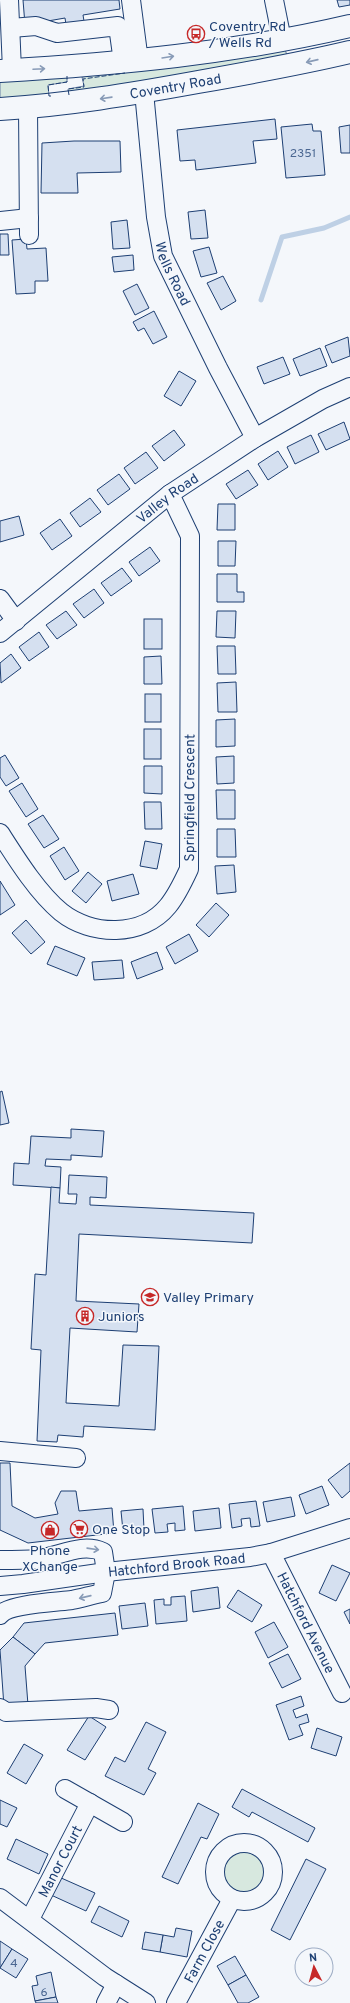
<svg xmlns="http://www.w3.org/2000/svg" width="350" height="2003" font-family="Overpass,sans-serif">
<rect width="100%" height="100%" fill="#f4f7fb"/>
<g fill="#d7e8df" stroke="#687fa3">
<polygon points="285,49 288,59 69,95 68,89 84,86 82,77"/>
<polygon points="67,76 67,82 48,85 49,96 0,100 0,81"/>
<circle cx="244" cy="1873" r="21"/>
</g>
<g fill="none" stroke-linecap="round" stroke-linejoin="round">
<polyline stroke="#bed0e5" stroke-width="5" points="261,300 282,237 324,228 350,217"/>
</g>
<g fill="#d5e0f0" stroke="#1d3f73">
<polygon points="23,0 119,0 120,9 83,15 85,27 67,31 65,18 25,25"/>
<polygon points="337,0 350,0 350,5 339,7"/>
<polygon points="275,119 277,139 253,141 256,163 196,170 195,160 180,161 177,130"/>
<polygon points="312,124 313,131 321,131 325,175 286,178 281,127"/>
<polygon points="350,125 350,153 341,153 339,127"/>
<polygon points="74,141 120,141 121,172 77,173 78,193 41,193 42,143"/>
<polygon points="205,210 208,238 191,239 188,212"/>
<polygon points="127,220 130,248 113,249 111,222"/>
<polygon points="0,234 8,234 9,255 0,255"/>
<polygon points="26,239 27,249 46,248 48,281 35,281 35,293 16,294 12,240"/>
<polygon points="209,247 217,273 201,277 193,251"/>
<polygon points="133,255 134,270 114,272 112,257"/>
<polygon points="223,276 236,301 221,310 207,283"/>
<polygon points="137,284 149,308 135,315 123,291"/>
<polygon points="154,311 167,337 153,344 144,328 138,331 133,322"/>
<polygon points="348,337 350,356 332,363 325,346"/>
<polygon points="320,348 327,366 300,376 293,359"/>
<polygon points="283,357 290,374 264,384 257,367"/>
<polygon points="179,371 196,381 181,406 164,396"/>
<polygon points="344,422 350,439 326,450 318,434"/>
<polygon points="174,430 185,445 164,461 152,446"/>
<polygon points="311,435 319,452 295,464 287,447"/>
<polygon points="278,451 288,467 268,480 258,464"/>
<polygon points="146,452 158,468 135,484 124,468"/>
<polygon points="248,470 258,485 236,499 226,484"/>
<polygon points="119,474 130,489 108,505 97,490"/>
<polygon points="90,498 101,512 80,527 70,513"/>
<polygon points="218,504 235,504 235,530 217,530"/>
<polygon points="19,516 24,535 0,542 0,521"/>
<polygon points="60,519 72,536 52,550 40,533"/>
<polygon points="218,541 236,541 235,566 218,566"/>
<polygon points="150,547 160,561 139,576 129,562"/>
<polygon points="122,568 132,581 111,596 101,583"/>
<polygon points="217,574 237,574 237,592 244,592 244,602 217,602"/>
<polygon points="94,589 104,603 84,618 73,604"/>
<polygon points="66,611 77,625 57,639 46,625"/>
<polygon points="217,611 236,611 235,638 216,637"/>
<rect x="144" y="619" width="18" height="30"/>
<polygon points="39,632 49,647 29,661 19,647"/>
<polygon points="217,646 235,646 236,674 218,674"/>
<polygon points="11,654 21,668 1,683 0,663"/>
<polygon points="161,656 162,684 144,684 144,657"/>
<polygon points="236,682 237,712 218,712 217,683"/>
<rect x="145" y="694" width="16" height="28"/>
<polygon points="235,719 235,746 216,747 216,720"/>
<rect x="144" y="729" width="17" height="30"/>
<polygon points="5,755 19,778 6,786 0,777 0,758"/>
<polygon points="234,756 234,783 217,784 216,757"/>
<polygon points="144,766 162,766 162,794 144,793"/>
<polygon points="22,783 38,809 26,817 9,791"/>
<polygon points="216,790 235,790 235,819 217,819"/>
<polygon points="144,802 161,802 162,829 145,829"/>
<polygon points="43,815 59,839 44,848 28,824"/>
<polygon points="217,829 235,829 236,857 217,857"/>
<polygon points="145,841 162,844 157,869 140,866"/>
<polygon points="64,847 79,871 65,880 50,856"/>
<polygon points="234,865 236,892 217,894 215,866"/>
<polygon points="88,872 102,884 86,903 72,891"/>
<polygon points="133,874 139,894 112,901 107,881"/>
<polygon points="0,881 15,905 0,915"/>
<polygon points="216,903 229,915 209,937 196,925"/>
<polygon points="26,920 45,942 31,954 12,933"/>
<polygon points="189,934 198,951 175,964 166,947"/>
<polygon points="55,946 85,958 77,976 47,964"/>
<polygon points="157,952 163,969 137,979 131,962"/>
<polygon points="122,960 124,978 94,980 92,962"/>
<polygon points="2,1091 9,1123 0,1125 0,1092"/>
<polygon points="71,1129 104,1131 102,1157 71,1155 71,1160 46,1159 45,1166 61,1167 60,1188 13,1185 14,1163 29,1164 31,1136 71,1138"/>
<polygon points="69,1175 107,1177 106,1198 90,1197 90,1205 254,1213 252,1243 79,1234 76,1301 139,1304 137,1332 70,1328 66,1403 119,1406 123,1345 159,1346 155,1430 84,1426 83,1437 58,1435 57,1442 37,1441 41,1350 31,1349 35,1274 46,1275 51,1187 60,1188 59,1203 76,1204 77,1194 68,1194"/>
<polygon points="0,1463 10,1463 12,1506 35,1518 58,1514 55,1503 61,1491 76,1491 79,1511 112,1508 114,1533 28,1543 0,1530"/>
<polygon points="350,1463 350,1491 342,1498 328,1480"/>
<polygon points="322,1486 329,1505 306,1514 299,1495"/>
<polygon points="291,1497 295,1516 267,1522 263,1502"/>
<polygon points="256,1501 260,1526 251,1527 250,1518 241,1519 242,1526 232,1528 229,1504"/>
<polygon points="183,1506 185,1530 175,1531 175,1523 167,1524 168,1532 155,1533 152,1509"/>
<polygon points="219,1508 221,1528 195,1531 193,1511"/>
<polygon points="143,1509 144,1529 123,1531 121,1511"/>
<polygon points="332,1565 350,1573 336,1601 319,1593"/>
<polygon points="218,1587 220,1608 193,1612 191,1591"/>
<polygon points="238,1590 262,1605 252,1622 227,1607"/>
<polygon points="185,1596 187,1621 156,1624 154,1600 164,1599 164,1605 171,1605 171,1597"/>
<polygon points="145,1603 148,1626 122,1629 119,1606"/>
<polygon points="350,1609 350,1624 344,1612"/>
<polygon points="115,1613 118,1635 45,1643 35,1654 13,1637 24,1623"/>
<polygon points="274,1622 288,1647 268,1658 255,1632"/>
<polygon points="13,1637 35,1654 25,1666 28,1705 4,1707 0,1650"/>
<polygon points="288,1654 301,1679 282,1688 269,1663"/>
<polygon points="301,1696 304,1706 293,1710 296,1718 307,1714 309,1722 299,1725 303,1735 289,1740 276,1705"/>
<polygon points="89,1716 106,1727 85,1760 67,1750"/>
<polygon points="146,1722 166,1732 148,1769 156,1773 144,1795 105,1776 115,1757 125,1762"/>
<polygon points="317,1728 342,1737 336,1756 311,1748"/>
<polygon points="24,1744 43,1755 26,1784 7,1773"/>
<polygon points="242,1789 315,1828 308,1842 252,1812 249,1817 232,1807"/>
<polygon points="0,1800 17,1808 7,1827 0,1824"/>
<polygon points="198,1803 219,1814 207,1839 201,1837 178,1884 162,1877"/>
<polygon points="16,1839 48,1854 39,1874 7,1859"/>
<polygon points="306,1859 326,1869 290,1940 271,1930"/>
<polygon points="59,1877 95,1893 86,1911 51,1895"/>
<polygon points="99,1906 129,1921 122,1937 91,1922"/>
<polygon points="176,1928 192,1931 187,1957 160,1952 163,1935 174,1937"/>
<polygon points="145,1932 163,1935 160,1952 142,1949"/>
<polygon points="0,1941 12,1949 0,1968"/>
<polygon points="12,1949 28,1959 16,1978 0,1968"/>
<polygon points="235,1956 246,1975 228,1985 217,1966"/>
<polygon points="51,1972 56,1997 35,2001 32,1986 38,1985 36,1976"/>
<polygon points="246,1975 259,1997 248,2003 238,2003 228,1985"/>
<polygon points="56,1997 58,2003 36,2003 35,2001"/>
</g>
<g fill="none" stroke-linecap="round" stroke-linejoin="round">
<defs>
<g id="minor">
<polyline points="9,0 12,70"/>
<polyline points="131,0 139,61"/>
<polyline points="274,0 282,40"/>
<polyline points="11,28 36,26 57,33 118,26 123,62"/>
<path id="s1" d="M 144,92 L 156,217 L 163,256 L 218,368 L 255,438"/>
<polyline points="28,107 29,235"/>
<polyline points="0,221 29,218"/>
<polyline points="0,599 16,621"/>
<path id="s2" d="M 0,633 L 170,494 L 255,438 L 323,399 L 350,387"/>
<path id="s3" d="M 0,833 C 16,858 37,892 61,912 C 91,936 142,938 168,906 C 177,895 183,882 189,869 L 190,536 L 170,494"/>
<polyline points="0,1451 76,1458"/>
<path id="s4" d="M 271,1553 L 342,1693"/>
<path d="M 0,1560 C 12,1560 25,1560 37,1559 C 59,1557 81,1542 103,1552 L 106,1572 L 102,1593 C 92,1595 82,1598 72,1600 C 57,1602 8,1604 0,1615"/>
<path id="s5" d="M 0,1586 L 23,1584 L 106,1572 L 250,1557 L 271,1553 L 350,1528"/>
<polyline points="0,1708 6,1712 96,1708 109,1710"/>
<polyline points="65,1789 123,1822"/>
<circle cx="244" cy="1872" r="29"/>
<polyline points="0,1898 105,1977 146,2003"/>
<path id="s6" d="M 30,1919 L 90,1803"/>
<polyline points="106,2003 116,1984"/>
<path id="s7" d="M 176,2003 L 232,1899"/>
</g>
<g id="highway">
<path d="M 0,71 C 118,64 235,53 350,26"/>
<path id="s8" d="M 0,109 C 67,105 132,94 198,82 C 249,73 300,64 350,52"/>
</g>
</defs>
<use href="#minor" stroke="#1d3f73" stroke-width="20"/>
<use href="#highway" stroke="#1d3f73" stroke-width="24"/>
<use href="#minor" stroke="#f4f7fb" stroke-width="18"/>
<use href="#highway" stroke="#f4f7fb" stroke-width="22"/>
<g stroke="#1d3f73" stroke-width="1" stroke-dasharray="5 2" stroke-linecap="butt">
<polyline points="69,95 68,89 84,87 83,79 125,73"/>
<polyline points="51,96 49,96 48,85 67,82 67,76"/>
</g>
</g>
<defs><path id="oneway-shaft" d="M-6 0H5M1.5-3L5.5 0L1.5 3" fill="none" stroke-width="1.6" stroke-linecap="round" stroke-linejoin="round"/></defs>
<g stroke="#889bb7">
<use href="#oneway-shaft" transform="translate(168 57) rotate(-9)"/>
<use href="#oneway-shaft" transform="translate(312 61) rotate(167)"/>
<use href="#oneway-shaft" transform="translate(39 69) rotate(-3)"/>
<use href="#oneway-shaft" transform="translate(106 98) rotate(172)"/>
<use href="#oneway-shaft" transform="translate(93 1549) rotate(8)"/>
<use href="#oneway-shaft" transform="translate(85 1597) rotate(167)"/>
</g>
<defs>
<symbol id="bus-ring" viewBox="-11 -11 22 22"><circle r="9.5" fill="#f4f7fb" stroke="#c62828" stroke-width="1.5"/><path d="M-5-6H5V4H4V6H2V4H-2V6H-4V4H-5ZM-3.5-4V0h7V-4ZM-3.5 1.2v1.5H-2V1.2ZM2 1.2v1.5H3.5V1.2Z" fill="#c62828"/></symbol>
<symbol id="school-ring" viewBox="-11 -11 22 22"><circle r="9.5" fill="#f4f7fb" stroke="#c62828" stroke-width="1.5"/><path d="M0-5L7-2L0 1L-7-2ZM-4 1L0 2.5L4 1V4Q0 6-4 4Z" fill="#c62828"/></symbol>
<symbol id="building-ring" viewBox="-11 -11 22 22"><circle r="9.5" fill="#f4f7fb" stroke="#c62828" stroke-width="1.5"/><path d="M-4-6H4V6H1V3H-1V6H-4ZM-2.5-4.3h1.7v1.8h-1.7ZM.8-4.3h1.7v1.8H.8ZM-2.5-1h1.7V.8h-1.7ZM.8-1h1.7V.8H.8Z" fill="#c62828"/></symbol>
<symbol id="supermarket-ring" viewBox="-11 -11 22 22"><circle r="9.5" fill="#f4f7fb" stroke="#c62828" stroke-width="1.5"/><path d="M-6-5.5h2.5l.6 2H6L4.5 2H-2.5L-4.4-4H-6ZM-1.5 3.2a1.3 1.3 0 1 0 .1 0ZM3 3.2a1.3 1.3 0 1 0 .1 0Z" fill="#c62828"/></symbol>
<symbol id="shop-ring" viewBox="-11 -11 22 22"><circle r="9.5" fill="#f4f7fb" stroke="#c62828" stroke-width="1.5"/><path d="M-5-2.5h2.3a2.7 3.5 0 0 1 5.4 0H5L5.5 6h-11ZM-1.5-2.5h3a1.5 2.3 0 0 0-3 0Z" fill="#c62828"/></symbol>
</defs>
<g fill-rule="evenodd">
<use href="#bus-ring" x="186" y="24" width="20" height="20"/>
<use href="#school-ring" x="140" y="1287" width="20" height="20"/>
<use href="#building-ring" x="75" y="1306" width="20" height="20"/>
<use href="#supermarket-ring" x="69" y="1519" width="20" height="20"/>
<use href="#shop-ring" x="40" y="1520" width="20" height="20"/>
</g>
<g text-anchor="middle" stroke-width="3" stroke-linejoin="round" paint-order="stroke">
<g font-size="12" fill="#4b6792">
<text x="303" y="157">2351</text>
<text x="14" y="1967">4</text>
<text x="44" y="1996">6</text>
</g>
<g font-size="14" fill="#1d3f73" stroke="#f4f7fb" text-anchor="start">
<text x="209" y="31">Coventry Rd<tspan x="209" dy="16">/ Wells Rd</tspan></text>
<text x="163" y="1302">Valley Primary</text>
<text x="98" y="1321">Juniors</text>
<text x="92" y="1534">One Stop</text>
<text x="50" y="1555" text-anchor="middle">Phone<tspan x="50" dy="16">XChange</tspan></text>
</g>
<g font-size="14" fill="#1d3f73" stroke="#f4f7fb">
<text dy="5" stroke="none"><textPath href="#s8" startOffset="177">Coventry Road</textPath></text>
<text dy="5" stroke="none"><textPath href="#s1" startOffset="185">Wells Road</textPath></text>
<text dy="5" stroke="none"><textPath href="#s2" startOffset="215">Valley Road</textPath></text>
<text dy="5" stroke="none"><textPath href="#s3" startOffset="332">Springfield Crescent</textPath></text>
<text dy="5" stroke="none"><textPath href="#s5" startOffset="178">Hatchford Brook Road</textPath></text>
<text dy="5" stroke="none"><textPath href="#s4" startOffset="78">Hatchford Avenue</textPath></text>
<text dy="5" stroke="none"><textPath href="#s6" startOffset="65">Manor Court</textPath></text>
<text dy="5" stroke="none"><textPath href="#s7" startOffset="59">Farm Close</textPath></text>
</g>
</g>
<g transform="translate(314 1967) rotate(354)"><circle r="19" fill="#f4f7fb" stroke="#9eadc5"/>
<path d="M0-3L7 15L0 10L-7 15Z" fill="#c62828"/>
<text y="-6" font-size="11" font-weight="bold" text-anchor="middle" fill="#1d3f73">N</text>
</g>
</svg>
